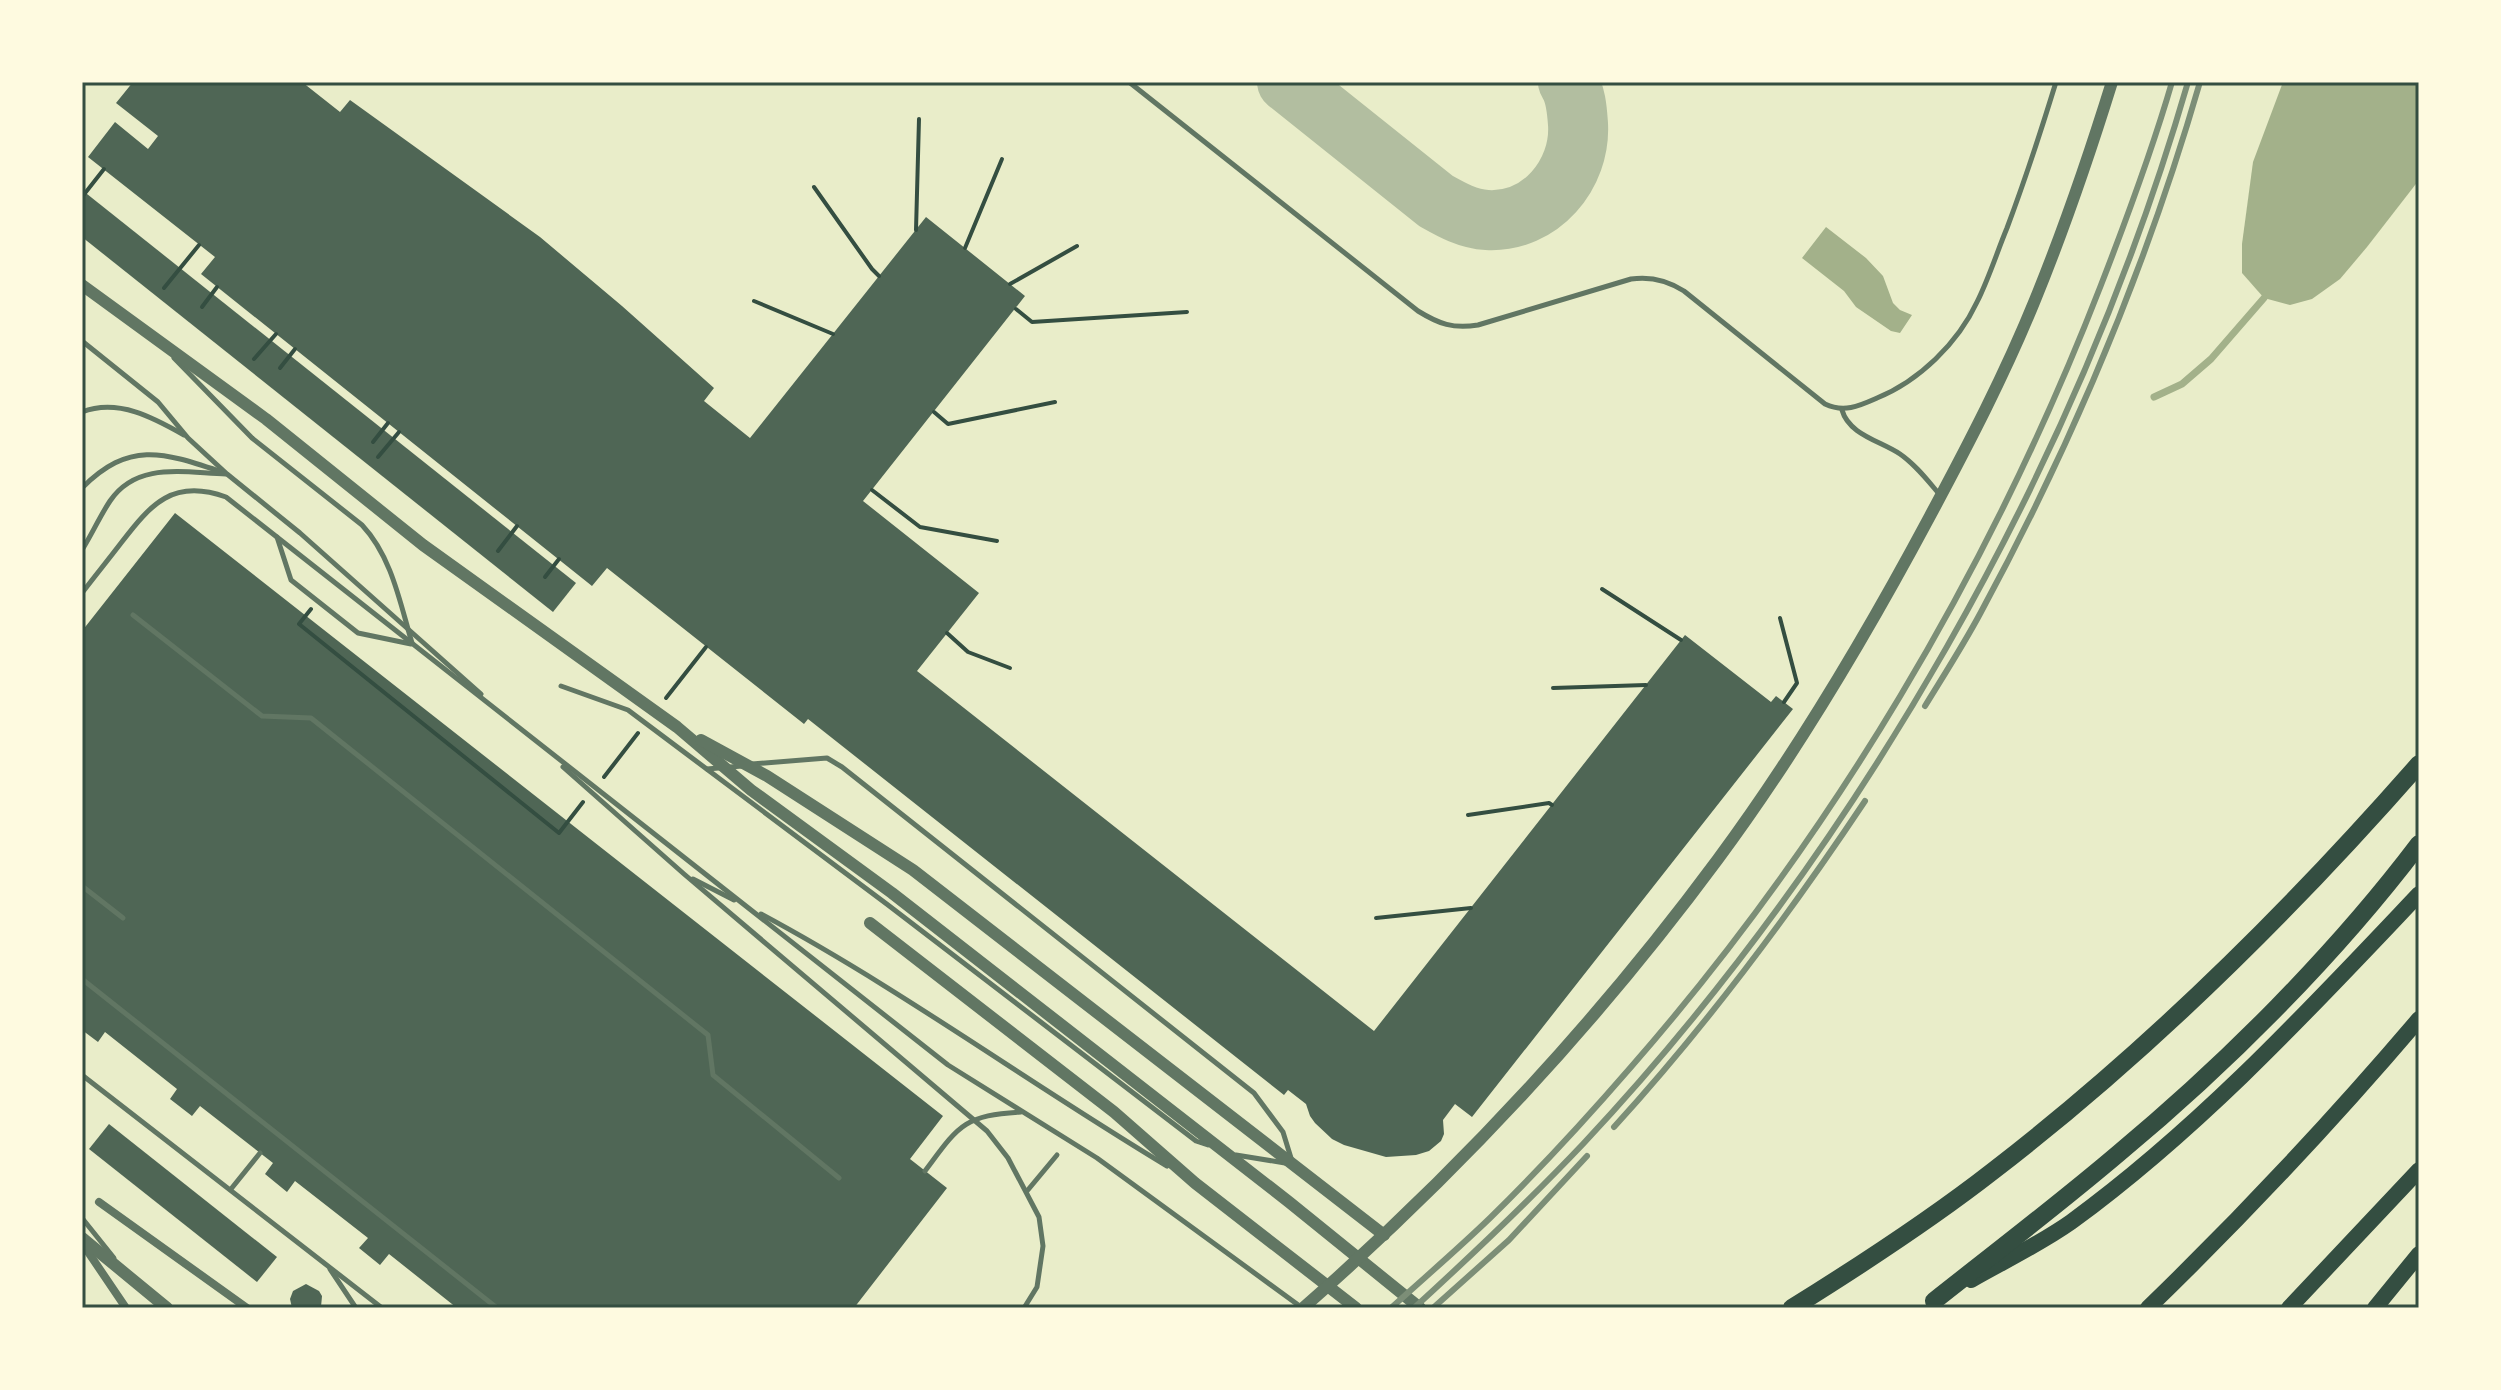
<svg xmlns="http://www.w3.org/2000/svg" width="2501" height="1390" font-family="'Fira Sans Condensed',sans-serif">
<rect width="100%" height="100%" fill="#e9edc9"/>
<g fill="#a3b18a">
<polygon points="2283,82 2419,82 2419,180 2367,247 2340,279 2312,299 2290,305 2264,298 2242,273 2242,244 2253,162"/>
<polygon points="1826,227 1866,258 1883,276 1893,303 1900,310 1912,315 1900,333 1891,331 1856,307 1844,291 1802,258"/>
</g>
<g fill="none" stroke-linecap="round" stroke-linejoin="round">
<polyline stroke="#a3b18a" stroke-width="7" points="2154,397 2182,384 2211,359 2264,298"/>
<path stroke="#b2bea0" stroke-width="60" d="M 1287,82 L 1436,201 C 1452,210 1468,219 1487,220 C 1541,223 1581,174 1578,124 C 1577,110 1576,94 1568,82"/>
</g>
<g fill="#4f6655">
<polygon points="133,82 302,82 340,112 350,100 540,237 622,306 714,388 704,401 750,438 926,217 1025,296 863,501 979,593 917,671 1374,1031 1685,635 1771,702 1776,696 1793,709 1472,1117 1455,1104 1443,1120 1444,1134 1441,1141 1429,1151 1416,1155 1386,1157 1344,1145 1332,1139 1315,1123 1310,1116 1306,1104 1288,1090 1284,1095 808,719 804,724 607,568 592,586 201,274 215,257 88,157 115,122 148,149 158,136 116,103"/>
<polygon points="82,190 576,583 553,612 82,237"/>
<polygon points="175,513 943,1116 910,1159 947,1188 854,1308 457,1308 389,1254 380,1265 359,1248 368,1238 295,1181 287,1192 265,1174 273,1163 200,1106 192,1116 170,1099 177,1089 105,1032 98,1042 82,1030 82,631"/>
<polygon points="109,1124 277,1257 257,1282 89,1149"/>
<polygon points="306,1284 319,1291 322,1296 321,1307 292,1308 290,1299 293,1291"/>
</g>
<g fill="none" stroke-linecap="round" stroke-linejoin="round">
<g stroke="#344e41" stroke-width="4">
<polyline points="814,187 872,269 879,276"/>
<polyline points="82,197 104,169"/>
<polyline points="916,230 919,119"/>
<polyline points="965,248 1002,159"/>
<polyline points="1010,284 1077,246"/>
<polyline points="164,288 199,245"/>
<polyline points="754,301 833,334"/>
<polyline points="202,307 217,287"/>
<polyline points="1016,309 1032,322 1187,312"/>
<polyline points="254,359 276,334"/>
<polyline points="280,368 295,349"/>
<polyline points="934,412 948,424 1055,402"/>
<polyline points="373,442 388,423"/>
<polyline points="378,457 399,432"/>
<polyline points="872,490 920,527 997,541"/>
<polyline points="498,551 517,526"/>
<polyline points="545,577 559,559"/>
<polyline points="1602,589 1681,640"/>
<polyline points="311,609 299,624 559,833 583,802"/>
<polyline points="1780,618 1797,683 1784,702"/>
<polyline points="947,633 968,652 1010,668"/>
<polyline points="1553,688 1646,685"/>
<polyline points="666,698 706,647"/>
<polyline points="604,777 638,733"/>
<polyline points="1468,815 1549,803 1552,805"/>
<polyline points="1376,918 1471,908"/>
</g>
<g stroke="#617663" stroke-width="5">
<path d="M 1129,82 L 1418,311 C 1439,324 1453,329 1478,325 L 1631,279 C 1651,276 1667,280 1684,291 L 1825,404 C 1844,413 1859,406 1877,398 C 1919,381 1958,343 1977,302 C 1989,278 1997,252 2007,228 C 2025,180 2041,131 2056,82"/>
<polyline points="82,341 158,402 188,438 227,474 300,533 481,694"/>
<path d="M 174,358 L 252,438 L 362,525 C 392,557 400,603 412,643"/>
<path d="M 1842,410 C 1849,435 1881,441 1900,454 C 1916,465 1928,481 1940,495"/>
<path d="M 82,412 C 118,398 154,418 184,435"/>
<path d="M 82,488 C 129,441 162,452 219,471"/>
<polyline points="277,537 291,580 358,633 411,644"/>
<path d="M 82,550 C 92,534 100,516 110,501 C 137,461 185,473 226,474"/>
<path d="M 82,593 C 95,576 108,560 121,543 C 151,504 173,478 226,497 L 948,1065 L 1097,1158 L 1301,1307"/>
<polyline points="133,615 262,716 311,718 708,1035 713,1075 839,1178"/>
<polyline points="561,686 628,710 888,905 1196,1141 1208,1145"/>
<polyline points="752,764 827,758 842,767 1254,1093 1283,1132 1291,1158"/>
<polyline points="563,767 684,874 987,1131 1008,1158 1039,1217 1043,1246 1037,1287 1024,1308"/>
<polyline points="707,769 742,766"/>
<polyline points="693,879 734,900"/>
<polyline points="82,886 123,918"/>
<path d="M 761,914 C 901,989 1030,1084 1167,1166"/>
<polyline points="82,979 497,1308"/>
<polyline points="82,1075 382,1308"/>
<polyline points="1236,1155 1285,1163"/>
<path d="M 925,1171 C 958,1127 963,1115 1021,1112"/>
<polyline points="231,1189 260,1153"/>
<polyline points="1027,1191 1057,1155"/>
<polyline points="82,1218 114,1258"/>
<polyline points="330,1269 356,1308"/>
</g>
<g stroke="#617663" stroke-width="8">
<polyline points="99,1202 247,1308"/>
<polyline points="82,1243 126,1308"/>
</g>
<g stroke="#617663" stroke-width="12">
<polyline points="82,285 266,419 423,545 677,727 751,790 892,893 1289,1202 1420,1308"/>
<polyline points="701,740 767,776 913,870 1384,1235"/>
<polyline points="870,923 1114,1112 1195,1183 1356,1308"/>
<polyline points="82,1238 167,1308"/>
<path d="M 1303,1308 C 1457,1173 1596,1024 1718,859 C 1798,751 1867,634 1930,516 C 1968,445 2005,374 2035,300 C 2064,229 2089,156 2112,82"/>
</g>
<g stroke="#344e41" stroke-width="16">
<path d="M 1971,1280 C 2004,1261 2040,1244 2071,1222 C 2200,1128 2310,1009 2419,894"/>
<path d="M 2148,1308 C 2243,1216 2333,1120 2419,1019"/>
<polyline points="2289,1308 2419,1170"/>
<polyline points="2375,1308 2419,1254"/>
</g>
<g stroke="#344e41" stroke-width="18">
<path d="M 1934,1301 C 1996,1252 2059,1204 2119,1153 C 2226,1064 2335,955 2419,844"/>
<path d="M 1792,1308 C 1861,1265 1929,1221 1993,1171 C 2149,1051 2290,911 2419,764"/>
</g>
<g stroke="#7c8e77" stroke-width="6">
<path d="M 1925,706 C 1944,675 1964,644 1981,612 C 2072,444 2147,265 2200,82"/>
<path d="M 1614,1127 C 1707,1025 1789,915 1865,801"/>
<path d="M 1391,1308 C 1424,1278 1458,1249 1490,1218 C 1539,1170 1586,1119 1631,1067 C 1832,837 1991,569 2101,285 C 2127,218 2152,151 2172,82"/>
<path d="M 1414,1308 C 1472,1255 1529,1201 1583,1144 C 1857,851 2076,468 2188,82"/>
<polyline points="1433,1308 1509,1240 1587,1156"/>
</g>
</g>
<rect width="2501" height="1390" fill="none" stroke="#fefae0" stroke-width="168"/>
<rect x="84" y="84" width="2333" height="1222" fill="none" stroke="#344e41" stroke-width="3"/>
</svg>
